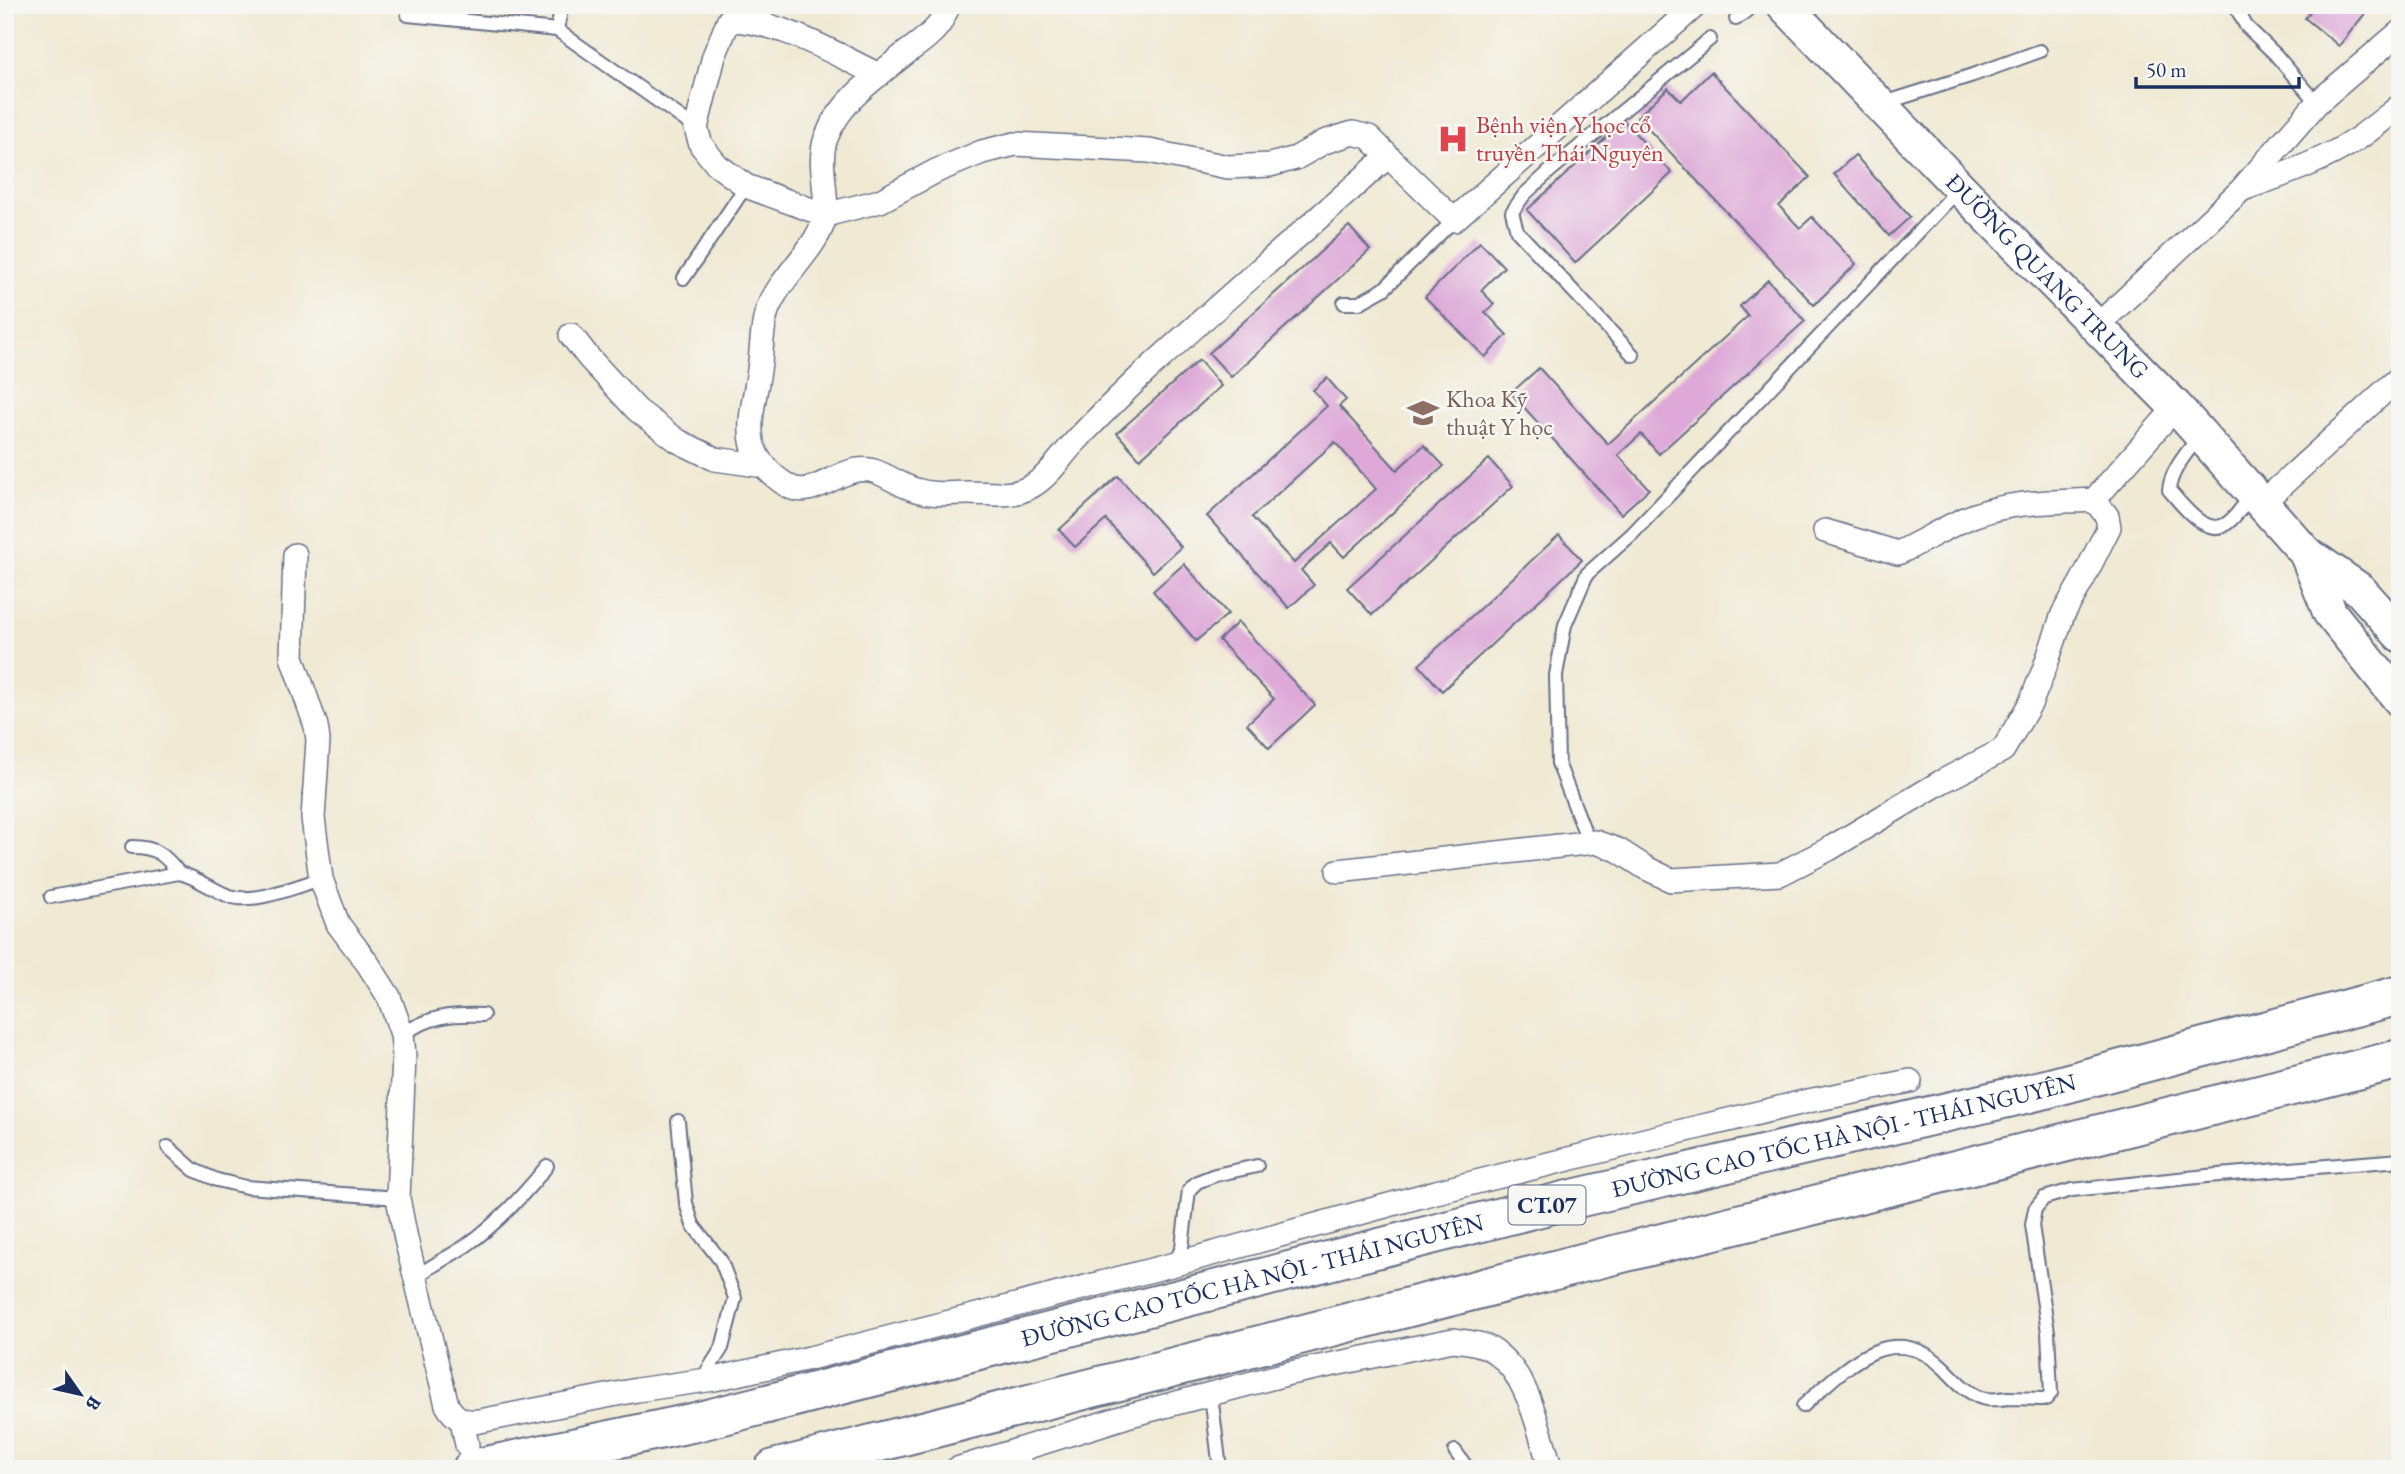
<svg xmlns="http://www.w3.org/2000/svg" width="2405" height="1474" font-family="'EB Garamond',serif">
<rect width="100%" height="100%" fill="#f6f6f2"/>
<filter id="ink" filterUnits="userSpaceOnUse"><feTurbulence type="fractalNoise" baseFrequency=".0143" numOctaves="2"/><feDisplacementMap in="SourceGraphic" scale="14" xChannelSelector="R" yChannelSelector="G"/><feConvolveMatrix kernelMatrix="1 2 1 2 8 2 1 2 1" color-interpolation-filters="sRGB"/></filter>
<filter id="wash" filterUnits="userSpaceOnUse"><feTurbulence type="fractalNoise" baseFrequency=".00686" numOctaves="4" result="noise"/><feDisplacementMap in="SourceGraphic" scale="28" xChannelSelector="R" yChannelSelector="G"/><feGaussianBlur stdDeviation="1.57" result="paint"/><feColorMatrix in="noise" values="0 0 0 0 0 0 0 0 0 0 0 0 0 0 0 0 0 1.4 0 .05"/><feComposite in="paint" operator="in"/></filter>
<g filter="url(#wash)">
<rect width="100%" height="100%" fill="#f0e9d3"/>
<g id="blocks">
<g fill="#dea9d8" fill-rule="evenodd">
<polygon points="2315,5 2372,5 2339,46 2305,18"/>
<polygon points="1711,72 1810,177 1779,206 1800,228 1812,217 1856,264 1814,305 1637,117 1668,88 1681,101"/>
<polygon points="1624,121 1672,173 1575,263 1527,210"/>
<polygon points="1855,155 1910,217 1889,236 1834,174"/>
<polygon points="1349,226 1370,250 1231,377 1209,353"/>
<polygon points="1480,242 1504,267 1481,290 1494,304 1485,312 1507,335 1485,357 1425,297"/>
<polygon points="1768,280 1805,321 1659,454 1641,434 1618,455 1649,489 1621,514 1511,393 1539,368 1608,444 1748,316 1740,306"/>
<polygon points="1199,360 1221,386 1140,459 1117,433"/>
<path d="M 1327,378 L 1346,400 L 1339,406 L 1397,470 L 1424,445 L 1444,466 L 1344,557 L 1331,543 L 1301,570 L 1314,585 L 1289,608 L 1207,516 L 1327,406 L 1313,390 ZM 1335,442 L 1376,489 L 1294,563 L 1252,517 Z"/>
<polygon points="1489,459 1513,486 1372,615 1347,588"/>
<polygon points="1118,476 1181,547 1153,572 1106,520 1075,547 1059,530"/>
<polygon points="1559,535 1582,560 1442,691 1419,665"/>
<polygon points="1184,564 1228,614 1196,641 1153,591"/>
<polygon points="1238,622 1315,705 1269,748 1247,724 1274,699 1219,640"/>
</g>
</g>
</g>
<g filter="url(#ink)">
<use href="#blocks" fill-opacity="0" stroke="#667087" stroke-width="2"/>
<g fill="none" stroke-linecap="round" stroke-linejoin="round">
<defs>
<g id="lane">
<polyline points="409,5 408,15 557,30 696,128"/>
<polyline points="2235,5 2246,26 2275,54 2317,103"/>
<polyline points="1736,19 1754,5"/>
<polyline points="557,30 562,5"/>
<polyline points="1881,104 1973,75 2040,51"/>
<polyline points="684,278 746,186"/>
<polyline points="1344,303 1359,303 1384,289 1454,220"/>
<polyline points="1633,355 1517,231 1512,212 1524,195 1551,170 1710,39"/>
<path d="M 2200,435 C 2188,452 2171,469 2169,490 C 2183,506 2209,542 2231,520 C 2239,513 2245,502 2252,494"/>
<polyline points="1589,843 1558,763 1556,675 1565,625 1587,574 1632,534 1960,188"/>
<path d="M 132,847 C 156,847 165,855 179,873"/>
<path d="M 51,897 L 179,873 C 197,877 212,890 229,896 C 254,905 296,886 321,879"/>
<path d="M 402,1034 C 432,1016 449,1014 483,1015"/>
<polyline points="678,1121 686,1203 693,1225 721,1261 735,1298 722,1348 701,1381"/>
<polyline points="168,1147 194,1170 217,1180 246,1187 398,1198"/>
<polyline points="1175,1264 1182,1247 1189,1190 1197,1182 1215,1175 1257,1166"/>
<path d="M 417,1276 C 432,1266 448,1257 464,1247 C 496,1225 523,1196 547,1166"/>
<polyline points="1211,1395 1220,1469"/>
<path d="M 1803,1406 C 1844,1369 1891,1317 1944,1368 C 1955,1379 1970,1397 1987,1399 C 1993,1400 2001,1399 2008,1398 C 2021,1398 2033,1399 2046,1399 L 2051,1393 L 2048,1332 L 2032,1225 L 2035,1209 L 2044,1198 L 2072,1190 L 2207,1176 L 2400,1160"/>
<polyline points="1019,1450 1029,1469"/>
<polyline points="1455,1451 1468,1469"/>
</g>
<g id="street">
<path d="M 949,5 C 946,11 943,17 940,23 C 932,35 918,44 906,53 C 876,77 840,101 826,138 C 816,166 831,196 823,223 C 814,251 778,280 767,311 C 761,329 762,352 759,370 C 752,419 735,453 788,486 C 814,502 843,461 874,471 C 889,476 901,486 916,490 C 934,496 950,493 968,493 C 991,493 1012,498 1032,486 C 1049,476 1060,458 1073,444 C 1095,420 1119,397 1143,374 C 1223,300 1307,229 1388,156 L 1454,220 L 1696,5"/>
<path d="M 879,75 C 833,53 781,21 729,20 L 714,56 L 696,128 L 701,145 L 717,165 L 746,186 L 825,215 L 880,201 L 936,171 L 982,152 L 1015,144 L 1149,151 L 1228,167 L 1270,165 L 1296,158 L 1324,142 L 1353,133 L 1369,137 L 1388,156"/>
<path d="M 2243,189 C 2282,175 2322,162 2357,139 C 2372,129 2386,117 2400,106"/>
<polyline points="2097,326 2241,190 2317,103 2400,32"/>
<polyline points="571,335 589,358 637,410 678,441 715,459 765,466"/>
<polyline points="2261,504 2400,377"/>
<path d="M 1825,531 L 1898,553 C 1924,541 1948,525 1975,515 C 2012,501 2056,502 2094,500"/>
<path d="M 295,555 L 292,657 L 316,726 L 318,740 L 313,818 L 321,879 L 338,924 L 368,964 L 389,997 L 402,1034 L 404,1056 L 398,1198 L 406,1239 L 447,1405 C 455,1419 464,1423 480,1421 L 637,1390 L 714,1379 L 810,1358 L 1175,1264 L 1436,1192 L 1653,1138 L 1808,1101 L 1910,1081"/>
<polyline points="1338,871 1595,842 1618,850 1646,868 1671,880 1780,874 1829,849 1941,782 2003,750 2031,702 2045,667 2063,614 2082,581 2109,527 2107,516 2094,500 2176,407"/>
<polyline points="462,1420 467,1445"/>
<path d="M 957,1469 L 1127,1416 L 1290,1373 L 1453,1340 C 1468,1342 1483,1343 1495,1352 C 1530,1377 1538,1430 1551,1469"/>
</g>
<g id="secondary">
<path id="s1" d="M 1784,5 L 1960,188 L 2176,407 L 2306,553 L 2360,590 L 2400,635"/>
<polyline points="2306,553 2330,613 2400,700"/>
</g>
<g id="highway">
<path id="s2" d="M 472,1469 L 696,1422 L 1564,1201 L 2046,1089 L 2400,995"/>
<polyline points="774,1469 1578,1264 2400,1059"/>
</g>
</defs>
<use href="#lane" stroke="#667087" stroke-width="16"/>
<use href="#street" stroke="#667087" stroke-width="26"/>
<use href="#secondary" stroke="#667087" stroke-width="37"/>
<use href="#highway" stroke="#667087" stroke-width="42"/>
<use href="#lane" stroke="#fff" stroke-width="12"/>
<use href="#street" stroke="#fff" stroke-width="23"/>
<use href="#secondary" stroke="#fff" stroke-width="33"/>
<use href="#highway" stroke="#fff" stroke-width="38"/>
</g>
</g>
<defs>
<symbol id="hospital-bare" viewBox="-9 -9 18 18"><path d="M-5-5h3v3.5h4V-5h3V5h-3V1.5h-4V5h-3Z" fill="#e0444e" stroke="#f6f6f2" stroke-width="2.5" paint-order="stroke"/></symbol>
<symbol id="university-bare" viewBox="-9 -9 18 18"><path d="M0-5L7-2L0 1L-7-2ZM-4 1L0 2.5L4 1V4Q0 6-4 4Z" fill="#8d6e63" stroke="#f6f6f2" stroke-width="2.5" paint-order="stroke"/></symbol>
</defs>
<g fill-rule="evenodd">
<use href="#hospital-bare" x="1431" y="117" width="44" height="44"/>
<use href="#university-bare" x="1401" y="391" width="44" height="44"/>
</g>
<g text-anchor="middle" stroke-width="5" stroke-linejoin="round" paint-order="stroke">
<rect fill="#f6f6f2" stroke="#5d6b8a" stroke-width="2" x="1508.5" y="1185.5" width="77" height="39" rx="5"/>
<g font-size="23" font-weight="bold" fill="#1b2f5e">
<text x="1547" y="1213">CT.07</text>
</g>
<g font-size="24" fill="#be3a42" stroke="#f6f6f2" text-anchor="start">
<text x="1476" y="133">Bệnh viện Y học cổ<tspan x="1476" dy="28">truyền Thái Nguyên</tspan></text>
</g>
<g font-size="24" fill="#1b2f5e" stroke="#f6f6f2">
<text dy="8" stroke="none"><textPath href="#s1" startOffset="378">ĐƯỜNG QUANG TRUNG</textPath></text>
<text dy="8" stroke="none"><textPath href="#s2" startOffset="1412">ĐƯỜNG CAO TỐC HÀ NỘI - THÁI NGUYÊN</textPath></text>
<text dy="8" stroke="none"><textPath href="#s2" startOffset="803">ĐƯỜNG CAO TỐC HÀ NỘI - THÁI NGUYÊN</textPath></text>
</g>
<g font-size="24" fill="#785e54" stroke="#f6f6f2" text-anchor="start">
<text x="1446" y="407">Khoa Kỹ<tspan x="1446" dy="28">thuật Y học</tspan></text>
</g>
</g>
<rect width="2405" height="1474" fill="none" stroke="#f6f6f2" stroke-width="28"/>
<g transform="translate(80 1394) rotate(124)" stroke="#f6f6f2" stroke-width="5" paint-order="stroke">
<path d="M0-5L12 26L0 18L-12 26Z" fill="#1b2f5e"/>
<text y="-10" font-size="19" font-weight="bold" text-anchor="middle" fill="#1b2f5e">B</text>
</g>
<path d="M2136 77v10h163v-10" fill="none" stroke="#1b2f5e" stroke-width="3.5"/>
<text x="2146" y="77" font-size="21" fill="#1b2f5e" stroke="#f6f6f2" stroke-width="5" paint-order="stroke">50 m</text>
</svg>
